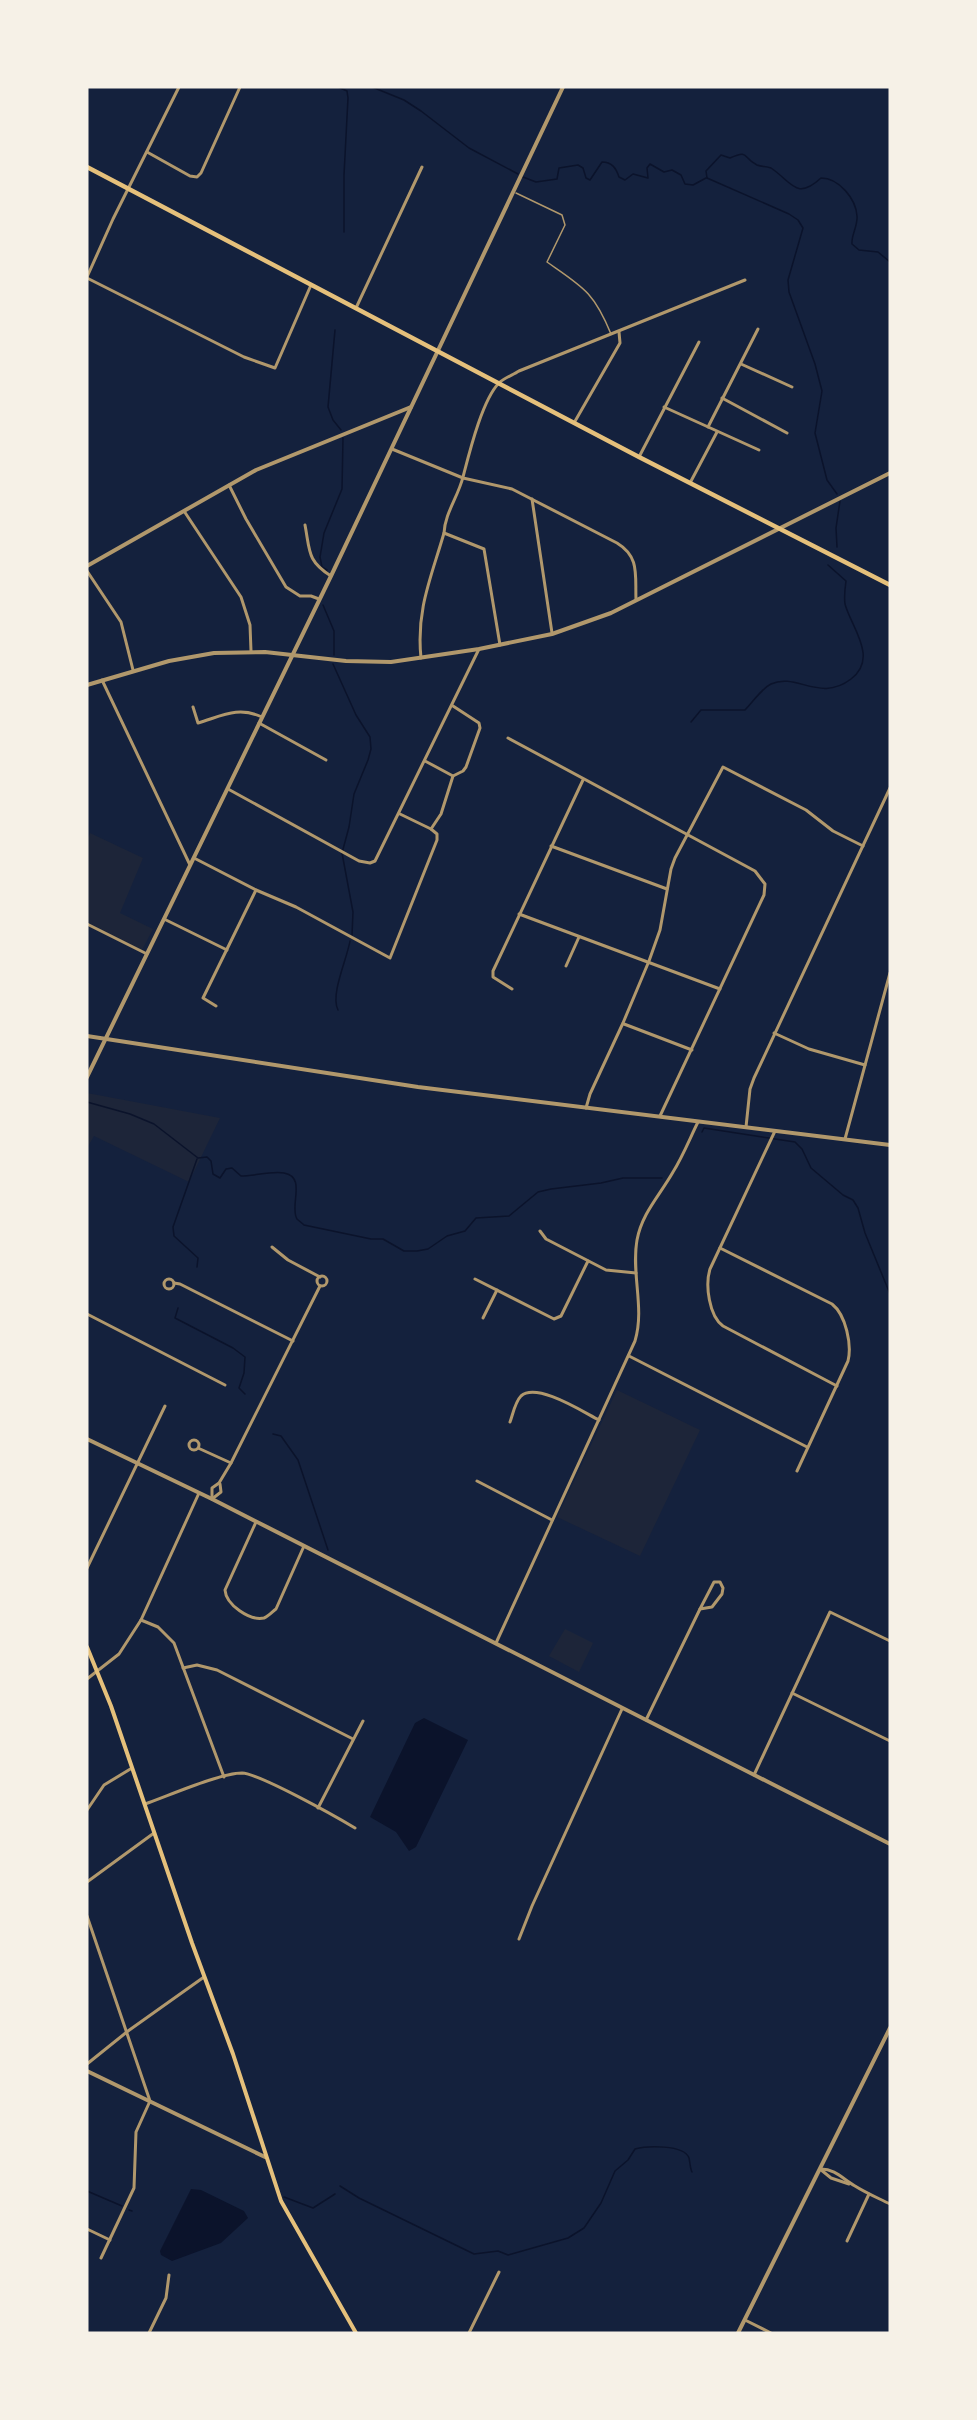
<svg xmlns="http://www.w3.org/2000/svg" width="977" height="2420" font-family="Montserrat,sans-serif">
<rect width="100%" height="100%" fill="#14213d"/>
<g fill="#1d2539">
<polygon points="90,833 143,858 120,913 153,929 142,950 87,922 87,840"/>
<polygon points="87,1093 220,1118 189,1182 94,1136 87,1148"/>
<polygon points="617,1390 700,1430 640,1556 557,1517"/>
<polygon points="565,1629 593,1643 579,1672 549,1656"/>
</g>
<g fill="#0b132b">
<polygon points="424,1718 468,1740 416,1847 409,1851 396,1832 370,1817 415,1723"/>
<polygon points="191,2189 201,2190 244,2211 248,2218 221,2243 172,2261 161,2255 160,2251"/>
</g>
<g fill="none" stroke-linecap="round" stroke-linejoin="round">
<g stroke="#0b132b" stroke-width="1.5">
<polyline points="338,87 347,91 348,98 344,175 344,232"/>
<polyline points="372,87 404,100 421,111 469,148 518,174"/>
<path d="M 523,177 L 536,182 L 557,179 L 559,168 L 578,165 L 583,168 L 586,178 L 590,180 L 602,162 C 612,162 616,168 619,177 L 625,180 L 633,174 L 648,178 L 647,168 L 650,164 L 664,172 L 672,170 L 681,175 L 685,184 L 693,185 L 706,178"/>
<polyline points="707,178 789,214 798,220 803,228 788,280 789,292 815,364 822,391 815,433 827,480 837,494"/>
<path d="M 707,178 L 706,171 L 721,155 L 730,158 C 750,149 742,158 757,165 C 762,167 766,166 771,168 C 792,182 796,201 821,178 C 839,178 856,199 857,216 C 858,226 851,235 852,244 L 859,250 L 878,252 L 890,262"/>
<polyline points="335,330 328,407 333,420 341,430"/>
<polyline points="837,547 836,528 840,501"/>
<polyline points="327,570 322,567 320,557 324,533 342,489 343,438"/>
<polyline points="323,605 334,631 334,655"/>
<polyline points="333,664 356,715 370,737 371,749 368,760 354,794 349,827 342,853 353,912 352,935"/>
<path d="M 691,722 L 701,710 L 745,710 C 753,702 761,689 771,684 C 796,672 820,703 851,679 C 879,658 851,627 845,604 C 844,597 845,588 846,581 L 828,565"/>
<path d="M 338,1010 C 330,995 347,959 350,941"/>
<path d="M 87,1102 L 130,1114 L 154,1124 L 198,1158 L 207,1157 L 211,1161 L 213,1174 L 220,1178 L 226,1169 L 232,1168 L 241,1176 C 254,1176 271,1171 284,1173 C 307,1177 289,1206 297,1219 C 299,1221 302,1223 304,1225 L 371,1239 L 383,1239 L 404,1251 L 417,1251 L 428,1249 L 447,1236 L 465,1231 L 476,1218 L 509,1216 L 538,1192 L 551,1189 L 601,1183 L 623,1178 L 662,1178"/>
<polyline points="702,1132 704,1128 795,1142 802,1149 811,1168 843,1195 853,1200 858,1208 865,1233 890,1294"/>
<polyline points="197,1267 198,1258 174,1236 173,1227 197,1159"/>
<polyline points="178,1308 175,1318 233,1348 245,1357 244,1373 239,1388 245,1394"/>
<polyline points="273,1434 281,1436 298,1460 328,1550"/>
<path d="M 340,2186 L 359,2198 L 474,2254 L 498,2251 L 508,2255 L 568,2238 L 584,2228 L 601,2203 L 615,2171 L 628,2160 L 635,2149 C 646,2146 684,2144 689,2158 C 690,2162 690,2168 692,2172"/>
<polyline points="87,2191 122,2206"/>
<polyline points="284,2197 313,2208 335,2194"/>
<polyline points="129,2210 132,2211"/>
</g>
<path stroke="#b1986c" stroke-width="1.5" d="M 516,193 L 562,215 L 565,225 L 547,262 C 583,287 594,292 611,334"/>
<g stroke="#b1986c" stroke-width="3">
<polyline points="147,152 190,176 197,177 201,173 240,87"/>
<polyline points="87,277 113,219 179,87"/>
<polyline points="87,278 244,357 275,368 311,285"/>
<polyline points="356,308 422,167"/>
<polyline points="741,364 792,387"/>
<polyline points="722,398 787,433"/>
<polyline points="664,407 759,450"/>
<polyline points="574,423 620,343 619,332"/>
<polyline points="708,427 758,329"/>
<path d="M 392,449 L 463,478 L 512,489 L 617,543 C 640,557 635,575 636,600"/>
<polyline points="639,457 699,342"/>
<polyline points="690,483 717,432"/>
<polyline points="229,485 246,519 286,587 300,596 311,596 319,599"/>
<polyline points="532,499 552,633"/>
<polyline points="184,511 241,597 250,625 251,651"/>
<path d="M 305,525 C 310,551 307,561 331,576"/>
<polyline points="444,533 484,549 500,645"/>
<polyline points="87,571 121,622 133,670"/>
<path d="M 421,658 C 416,610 431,578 444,533 C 445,513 458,497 463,477 C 469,454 482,400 499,383 C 504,378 513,375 519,371 L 745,280"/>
<polyline points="102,680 190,865"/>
<path d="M 193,707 L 198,723 C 222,716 238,706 262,717"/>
<polyline points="259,723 326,760"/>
<polyline points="508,738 755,871 765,884 764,895 660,1116"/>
<polyline points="425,761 453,776"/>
<polyline points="228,789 359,861 370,863 375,861 479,649"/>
<polyline points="431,829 441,814 453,776 463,771 466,767 480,728 479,723 453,706"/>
<polyline points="551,846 667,889"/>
<polyline points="194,858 256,890 296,907 390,958 437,840 437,834 431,829 400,814"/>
<polyline points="519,914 720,989"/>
<polyline points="164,919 227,950"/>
<polyline points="87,924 147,954"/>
<polyline points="566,966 579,937"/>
<polyline points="512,989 493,977 493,971 583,780"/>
<polyline points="216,1006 203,998 256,890"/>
<polyline points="624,1024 692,1050"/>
<polyline points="774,1033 809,1049 865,1065"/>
<polyline points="586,1108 590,1094 623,1023 649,961 660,930 671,869 675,858 723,767 806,810 833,831 863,846"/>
<polyline points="746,1127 750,1089 754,1078 890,788"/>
<path d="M 775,1131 L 710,1269 C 705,1285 709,1316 723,1326 L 837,1386"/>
<polyline points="845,1139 890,973"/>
<polyline points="540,1231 546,1239 606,1270 636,1273"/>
<polyline points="272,1247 288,1260 320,1277"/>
<path d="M 720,1248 L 832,1304 C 846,1315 852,1345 848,1361 L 797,1471"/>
<circle cx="322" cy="1281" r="5"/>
<circle cx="169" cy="1284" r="5"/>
<polyline points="475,1279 554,1319 561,1316 588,1261"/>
<polyline points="174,1283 180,1284 293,1341"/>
<polyline points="87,1314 225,1385"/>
<polyline points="483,1318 497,1290"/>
<polyline points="629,1356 807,1447"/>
<path d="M 510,1422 C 513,1414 515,1402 521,1396 C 537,1382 583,1412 599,1420"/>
<circle cx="194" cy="1445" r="5"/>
<polyline points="198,1448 231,1463"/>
<polyline points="477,1481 552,1520"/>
<polyline points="212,1499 212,1488 219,1483 231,1463 320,1286"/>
<polyline points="212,1499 221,1492 220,1484"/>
<path d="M 256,1522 L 225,1590 C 226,1605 250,1621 264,1618 C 269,1616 272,1612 276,1609 L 304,1546"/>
<polyline points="87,1568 165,1406"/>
<polygon points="714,1582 720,1582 723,1588 722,1594 712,1607 700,1609"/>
<polyline points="141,1620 158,1627 174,1643 224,1777"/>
<path d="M 496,1643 L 635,1341 C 645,1308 631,1274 637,1240 C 642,1213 660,1195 673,1172 C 683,1156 690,1138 698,1122"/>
<polyline points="183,1668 197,1665 217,1670 353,1739"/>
<polyline points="87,1679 119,1654 141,1620 199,1493"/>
<polyline points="792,1693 890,1741"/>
<polyline points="646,1720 700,1609"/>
<polyline points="754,1775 830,1612 890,1641"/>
<path d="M 145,1804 C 168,1796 220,1773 242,1773 C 260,1774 335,1816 355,1828"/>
<polyline points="318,1808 363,1721"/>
<polyline points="87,1810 104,1785 132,1768"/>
<polyline points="87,1882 154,1833"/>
<polyline points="87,1916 150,2101 136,2132 134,2188 101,2258"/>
<polyline points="519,1939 532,1906 622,1709"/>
<polyline points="87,2064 128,2031 204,1977"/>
<polyline points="820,2169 831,2178 849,2184"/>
<path d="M 821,2169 C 835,2169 843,2179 855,2186 C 866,2193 878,2198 890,2204"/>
<polyline points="87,2229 110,2240"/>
<polyline points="847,2241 869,2194"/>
<polyline points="745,2320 771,2333"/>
<polyline points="149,2333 166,2298 169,2275"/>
<polyline points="469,2333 499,2272"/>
</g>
<g stroke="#b1986c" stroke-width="4">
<polyline points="87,566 256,470 411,407"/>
<polyline points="87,685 169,661 214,653 265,652 346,661 391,662 479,649 552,634 611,613 890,473"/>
<polyline points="87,1036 418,1087 890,1145"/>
<polyline points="87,1077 331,576 563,87"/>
<polyline points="87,1439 212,1499 890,1844"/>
<polyline points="87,2071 265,2157"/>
<polyline points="738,2333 890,2028"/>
</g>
<polyline stroke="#e5c07b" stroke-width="4" points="87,1647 111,1706 192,1943 233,2054 281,2201 356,2333"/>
<polyline stroke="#e5c07b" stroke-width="4.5" points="87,167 639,457 890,585"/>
</g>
<rect width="977" height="2420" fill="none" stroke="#f6f1e7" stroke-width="177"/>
</svg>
